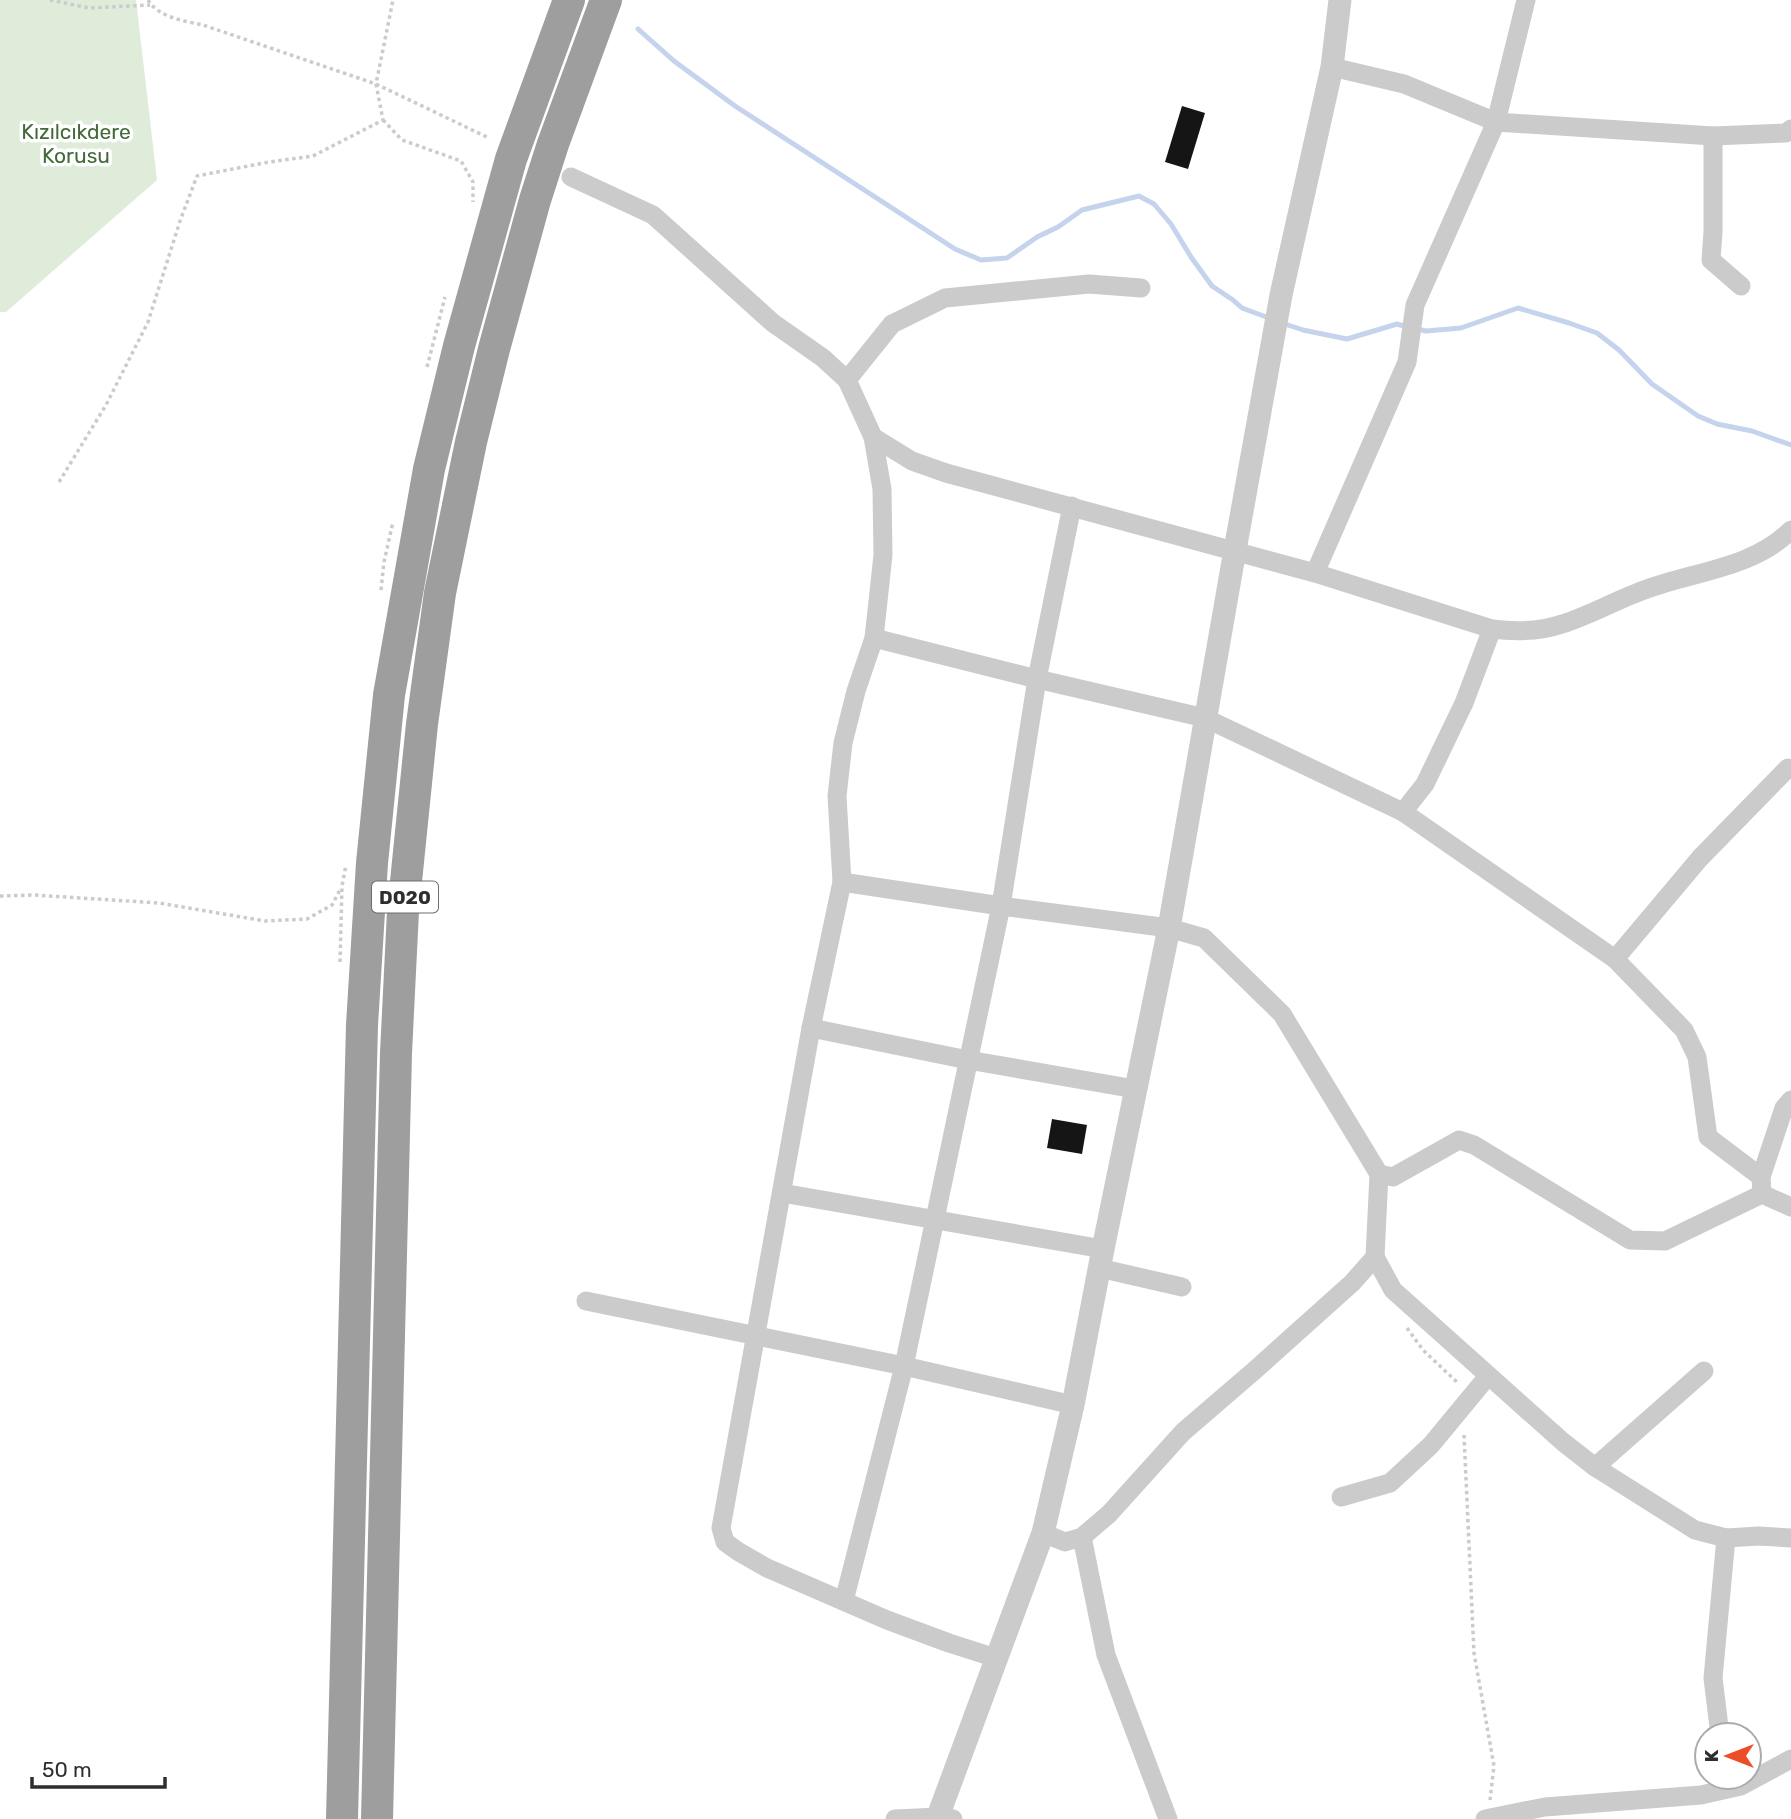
<svg xmlns="http://www.w3.org/2000/svg" width="1791" height="1819" font-family="Rubik,sans-serif">
<rect width="100%" height="100%" fill="#fff"/>
<polygon fill="#dfecda" points="0,0 136,0 157,180 6,312 0,312"/>
<g fill="none" stroke-linecap="round" stroke-linejoin="round">
<g stroke="#c6d3ed" stroke-width="5">
<polyline points="638,29 674,61 735,106 955,249 981,260 1007,258 1037,237 1058,227 1082,210 1139,196 1154,204 1171,224 1191,257 1212,286 1233,300 1242,308 1269,318"/>
<polyline points="1282,323 1303,330 1347,339 1397,324 1407,327"/>
<polyline points="1417,329 1426,331 1461,328 1518,308 1569,323 1597,333 1619,350 1652,384 1698,416 1717,424 1752,431 1791,445"/>
</g>
</g>
<g fill="#151515">
<polygon points="1182,106 1205,113 1188,169 1165,162"/>
<polygon points="1052,1119 1087,1125 1082,1154 1047,1148"/>
</g>
<g fill="none" stroke-linecap="round" stroke-linejoin="round">
<g stroke="#cbcbcb" stroke-width="3.5" stroke-dasharray="3.5 3.5" stroke-linecap="butt">
<polyline points="50,0 89,8 150,5"/>
<path d="M 148,0 C 158,17 184,21 203,25 L 376,84 L 489,138"/>
<polyline points="383,120 402,140 461,161 473,182 473,202"/>
<polyline points="427,367 445,297"/>
<polyline points="59,482 106,405 148,322 180,221 197,176 269,162 313,156 383,120 376,84 393,0"/>
<polyline points="381,590 384,562 393,522"/>
<polyline points="0,896 34,895 159,903 265,921 307,919 332,905 341,888"/>
<polyline points="340,962 342,886 346,865"/>
<polyline points="1407,1328 1423,1350 1459,1384"/>
<polyline points="1464,1435 1474,1653 1494,1766 1490,1800"/>
</g>
<g stroke="#cbcbcb" stroke-width="19">
<polyline points="1332,67 1404,84 1496,122 1713,136 1786,133 1791,129"/>
<polyline points="1713,136 1713,232 1711,260 1741,286"/>
<polyline points="571,177 653,215 773,323 823,358 847,380 873,437 882,489 883,555 874,638 856,691 843,743 837,796 842,882 811,1028 721,1528 725,1542 739,1552 767,1568 887,1620 949,1643 996,1658"/>
<polyline points="847,380 892,324 945,298 1089,284 1141,288"/>
<polyline points="873,437 912,461 946,473 1315,573 1492,629"/>
<polyline points="1315,573 1407,362 1415,305 1496,122 1526,0"/>
<polyline points="874,638 1037,679 1205,718 1403,812 1615,959 1684,1030 1697,1057 1708,1137 1761,1177 1762,1194"/>
<path d="M 1403,812 L 1425,784 L 1464,703 L 1492,629 C 1516,632 1539,632 1562,624 C 1591,615 1618,599 1647,589 C 1696,571 1753,568 1791,530"/>
<polyline points="842,882 1001,906 1169,928 1204,938 1282,1014 1379,1174 1375,1257 1352,1283 1255,1370 1183,1432 1109,1514 1082,1537 1065,1542 1043,1533"/>
<polyline points="1615,959 1700,858 1788,768"/>
<polyline points="811,1028 968,1060 1135,1089"/>
<polyline points="1379,1174 1393,1177 1459,1140 1474,1145 1630,1240 1665,1241 1762,1194 1791,1207"/>
<polyline points="1761,1177 1784,1108 1791,1100"/>
<polyline points="782,1193 1103,1249"/>
<polyline points="1375,1257 1393,1290 1563,1442 1595,1467 1695,1530 1726,1538 1759,1536 1791,1538"/>
<polyline points="1099,1268 1182,1287"/>
<polyline points="586,1301 904,1366 1073,1405"/>
<polyline points="1595,1467 1704,1371"/>
<polyline points="1341,1497 1390,1483 1431,1445 1488,1376"/>
<polyline points="1082,1537 1106,1655 1168,1819"/>
<polyline points="844,1601 904,1366 1001,906 1037,679 1072,506"/>
<polyline points="1720,1735 1713,1678 1726,1538"/>
<polyline points="895,1819 938,1817 953,1819"/>
<polyline points="1485,1819 1545,1807 1701,1795 1741,1786 1791,1759"/>
</g>
<polyline stroke="#cbcbcb" stroke-width="23" points="937,1819 1043,1533 1073,1405 1103,1249 1169,928 1235,550 1281,295 1332,67 1340,0"/>
<g stroke="#9e9e9e" stroke-width="32">
<polyline points="342,1819 362,1025 372,863 389,695 429,469 459,346 511,159 569,0"/>
<polyline points="377,1819 396,1053 403,911 422,724 440,593 471,442 494,349 535,200 553,144 606,0"/>
</g>
</g>
<g text-anchor="middle" stroke-width="7" stroke-linejoin="round" paint-order="stroke">
<rect fill="#fff" stroke="#6d6d6d" stroke-width="2" x="372" y="881.5" width="66" height="31" rx="5"/>
<g font-size="19" font-weight="bold" fill="#2e2e2e">
<text x="405" y="904">D020</text>
</g>
<g font-size="21" fill="#436b39" stroke="#fff">
<text x="76" y="139">Kızılcıkdere<tspan x="76" dy="24">Korusu</tspan></text>
</g>
</g>
<g transform="translate(1728 1756) rotate(270)"><circle r="33" fill="#ffffff" stroke="#ababab" stroke-width="2"/>
<path d="M0-5L12 26L0 18L-12 26Z" fill="#ec4e28"/>
<text y="-10" font-size="19" font-weight="bold" text-anchor="middle" fill="#2e2e2e">K</text>
</g>
<path d="M32 1777v10h133v-10" fill="none" stroke="#2e2e2e" stroke-width="3.5"/>
<text x="42" y="1777" font-size="21" fill="#2e2e2e" stroke="#ffffff" stroke-width="5" paint-order="stroke">50 m</text>
</svg>
